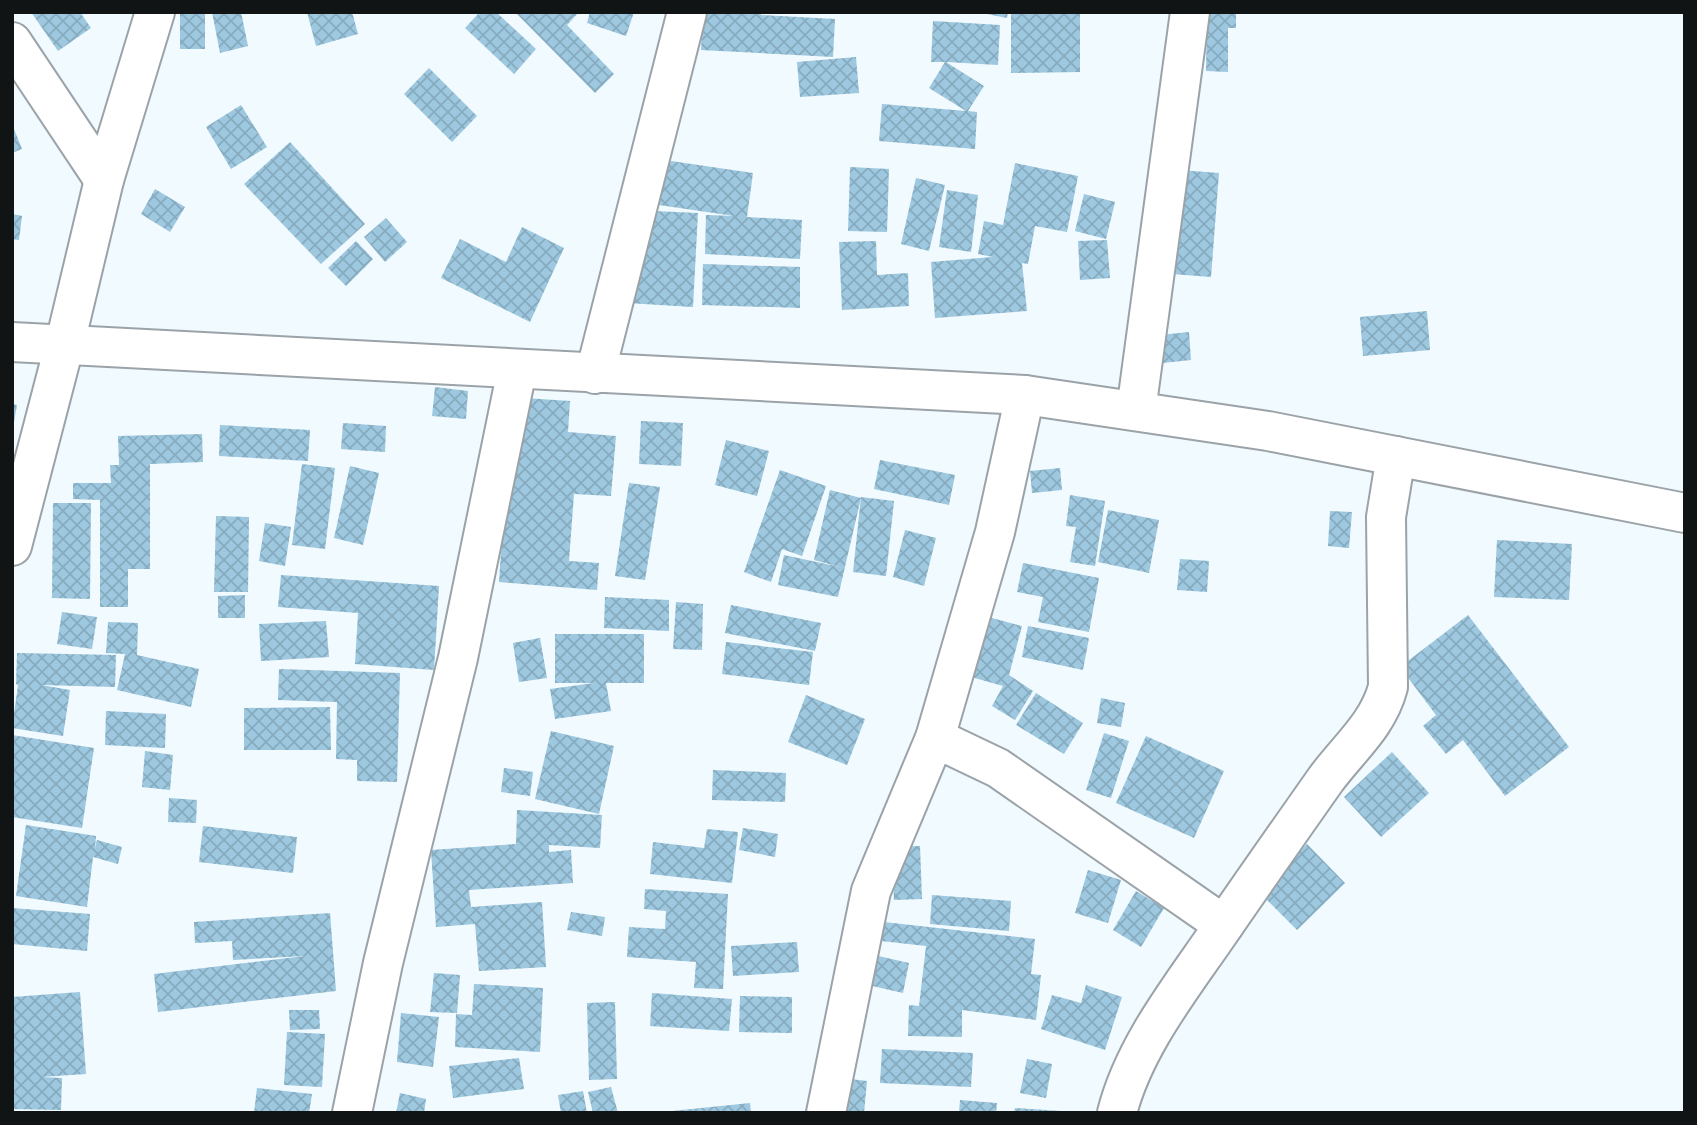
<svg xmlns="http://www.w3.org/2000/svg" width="1697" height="1125" font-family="Commissioner,sans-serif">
<defs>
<pattern id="building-cross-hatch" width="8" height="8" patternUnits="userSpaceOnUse" patternTransform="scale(1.75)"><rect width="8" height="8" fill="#9dc8df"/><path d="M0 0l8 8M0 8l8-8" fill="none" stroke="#86abbe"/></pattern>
</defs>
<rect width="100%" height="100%" fill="#f0faff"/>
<g fill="url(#building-cross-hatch)">
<polygon points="31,12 80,12 91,28 58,51"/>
<rect x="180" y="12" width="25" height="37"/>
<polygon points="212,12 241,12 248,46 220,53"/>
<polygon points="307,12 352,12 358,34 316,46"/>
<polygon points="480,12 496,12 536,49 514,74 465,28"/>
<polygon points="515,12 579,12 567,25 614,74 595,93"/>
<polygon points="590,12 634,12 626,36 587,23"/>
<polygon points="703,12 761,12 761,15 835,19 833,57 701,50"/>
<polygon points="977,12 1008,12 1007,18"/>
<polygon points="1011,12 1080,12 1080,72 1011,73"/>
<polygon points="1207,12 1236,12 1236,28 1228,28 1228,72 1206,71"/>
<polygon points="933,21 1000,25 998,65 946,62 984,86 968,111 977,112 975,149 879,141 882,104 966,111 929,88 945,62 931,62"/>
<polygon points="856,57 859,93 800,97 797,62"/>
<polygon points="429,68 477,116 452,142 404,94"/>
<polygon points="241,105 267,147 231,169 206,127"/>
<polygon points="12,124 22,149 12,153"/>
<polygon points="290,142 365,224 321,264 244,184"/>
<polygon points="630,155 753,173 747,217 802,220 800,259 705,254 706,215 734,216 625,200"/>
<polygon points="1015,163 1078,176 1067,232 1035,226 1028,264 1022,263 1027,311 935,318 931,262 993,257 978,254 984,221 1003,225"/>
<polygon points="850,167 889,169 887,232 848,231"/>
<polygon points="1179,170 1219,173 1211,277 1172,274"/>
<polygon points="916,178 945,185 929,251 901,244"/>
<polygon points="155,189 185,207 170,232 141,214"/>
<polygon points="947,190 978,195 971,252 939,247"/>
<polygon points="1084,194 1115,202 1106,239 1075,231"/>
<polygon points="632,210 698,213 693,307 627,303"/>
<polygon points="12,214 22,216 19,240 12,239"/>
<polygon points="386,218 407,242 385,262 364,237"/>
<polygon points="522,227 564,248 530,322 441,278 460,239 506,262"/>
<polygon points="1107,240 1110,278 1080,280 1078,241"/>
<polygon points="356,241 373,259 346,286 328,268"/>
<polygon points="876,241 877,275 908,273 909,306 842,310 839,242"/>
<polygon points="703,264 800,267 800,308 702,305"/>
<polygon points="1427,311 1430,350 1363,356 1360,317"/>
<polygon points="1189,332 1191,360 1163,363 1160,335"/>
<polygon points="435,387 468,391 466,419 432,416"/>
<polygon points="525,398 570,401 568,432 616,436 611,496 574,494 569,561 599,563 597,590 499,582 506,477"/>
<polygon points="12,404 17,405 14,422 12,421"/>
<polygon points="641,421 683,423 681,466 639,464"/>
<polygon points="343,423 386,426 385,452 341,449"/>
<polygon points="220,425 310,430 308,461 219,456"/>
<polygon points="202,434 203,462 150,464 150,569 128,569 128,607 100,607 100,500 73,499 73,483 111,483 110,465 119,465 118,436"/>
<polygon points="726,440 769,451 757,496 715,485"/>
<polygon points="880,460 955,475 949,505 874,489"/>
<polygon points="302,464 335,468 325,549 292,545"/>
<polygon points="350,466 379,473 363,545 334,538"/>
<polygon points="1060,468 1062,490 1032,493 1030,471"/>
<polygon points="780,470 826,486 802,556 782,549 771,582 744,572"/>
<polygon points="629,483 660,487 645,580 615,576"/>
<polygon points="830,490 861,498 838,597 778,585 784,555 840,567 814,560"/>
<polygon points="1070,495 1105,501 1095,566 1070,562 1076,527 1066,526"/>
<polygon points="861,497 894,501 886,576 853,572"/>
<polygon points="53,503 91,503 90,599 52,598"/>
<polygon points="1108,510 1159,520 1149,573 1098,562"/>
<polygon points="1330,511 1352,512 1349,548 1328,546"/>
<polygon points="216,516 249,517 248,592 214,592"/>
<polygon points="265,523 291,527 285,566 259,561"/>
<polygon points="905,530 936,538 924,586 893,577"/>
<polygon points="1497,540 1572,544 1569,600 1494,597"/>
<polygon points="1180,559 1209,561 1207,592 1177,590"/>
<polygon points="1023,563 1099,578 1089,632 1038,622 1043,597 1017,592"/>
<polygon points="281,575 439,586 434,670 355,664 358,613 278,607"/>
<polygon points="245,595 245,618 218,618 218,596"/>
<polygon points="605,597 669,600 669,631 604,628"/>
<polygon points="676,602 703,604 702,650 673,649"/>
<polygon points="731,605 821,623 815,651 725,633"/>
<polygon points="62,612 97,617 92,649 57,644"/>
<polygon points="973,613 1022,626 1009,675 1033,691 1015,720 992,706 1003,686 957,673"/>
<polygon points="1468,615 1569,747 1505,796 1463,740 1446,754 1423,726 1436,715 1400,667"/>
<polygon points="326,621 329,657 261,661 259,624"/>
<polygon points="108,622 138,623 137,655 199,669 191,707 117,690 125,654 106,653"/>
<polygon points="1028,626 1089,638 1083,670 1022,657"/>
<polygon points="555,634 644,634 644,683 606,683 611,711 555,719 550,689 594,683 555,683"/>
<polygon points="540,638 547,678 519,682 513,643"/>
<polygon points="726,642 813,652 809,685 722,674"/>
<polygon points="17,653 116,655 115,687 41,685 70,690 63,736 12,728 18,685 16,684"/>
<polygon points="279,669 400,673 397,782 357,781 357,760 336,759 337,702 278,700"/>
<polygon points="1036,693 1083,723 1064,754 1016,725"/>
<polygon points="806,695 865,719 847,765 788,742"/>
<polygon points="1101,698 1125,703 1121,727 1097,723"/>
<polygon points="330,707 331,750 244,750 244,708"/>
<polygon points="106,711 166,714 165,748 105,745"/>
<polygon points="551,731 614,746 599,814 535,799"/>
<polygon points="1104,733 1129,741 1111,798 1086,790"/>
<polygon points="12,735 94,748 82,828 12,817"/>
<polygon points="1146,736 1224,771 1194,838 1116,803"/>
<polygon points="145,751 173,755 170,790 142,787"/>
<polygon points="1392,752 1429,793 1381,837 1344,797"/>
<polygon points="504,768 533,772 530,796 501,792"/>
<polygon points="713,770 786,773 785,802 712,800"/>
<polygon points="169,798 197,800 196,823 168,822"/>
<polygon points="517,810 602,815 600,848 549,845 549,852 571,850 573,883 469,890 471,907 542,902 546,967 479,971 475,924 436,927 431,850 516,844"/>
<polygon points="26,825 96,836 95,848 97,840 122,847 118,864 93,857 87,907 16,896"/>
<polygon points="203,826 297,837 293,873 199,862"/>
<polygon points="743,828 778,834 775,857 739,850"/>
<polygon points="707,829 738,832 732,883 650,874 653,842 704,848"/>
<polygon points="1307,844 1345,883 1297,930 1258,891"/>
<polygon points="920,846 922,899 894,900 892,847"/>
<polygon points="1088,870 1121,880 1108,923 1075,913"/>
<polygon points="645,889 728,894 723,989 694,988 696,962 627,957 629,927 665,929 666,911 644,909"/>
<polygon points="1136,891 1164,908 1141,947 1113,930"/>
<polygon points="932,895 1011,901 1009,931 930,924"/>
<polygon points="12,908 90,914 87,951 12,944"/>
<polygon points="571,912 605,917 602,936 567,930"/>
<polygon points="330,913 336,991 158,1012 154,974 305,956 233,960 232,941 195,943 194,922"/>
<polygon points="884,922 1035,939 1031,974 1041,975 1036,1020 962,1010 962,1037 908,1036 909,1005 919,1006 926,946 881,941"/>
<polygon points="797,942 799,972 733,976 731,946"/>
<polygon points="874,955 909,963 903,993 868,985"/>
<polygon points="434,973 460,975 457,1013 430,1012"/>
<polygon points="474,984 543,988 540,1052 455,1047 456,1014 472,1015"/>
<polygon points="1086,985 1122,997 1105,1050 1041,1029 1052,995 1081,1003"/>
<polygon points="80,992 86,1074 41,1077 62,1078 61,1110 12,1109 12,997"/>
<polygon points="652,993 732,999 729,1031 650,1026"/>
<polygon points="740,996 792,997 792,1033 739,1032"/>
<polygon points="615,1002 617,1079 589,1080 587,1003"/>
<polygon points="289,1010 319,1010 320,1029 290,1030"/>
<polygon points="401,1013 439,1017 433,1067 397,1062"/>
<polygon points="287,1032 325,1034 322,1087 284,1085"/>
<polygon points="882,1049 973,1053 971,1087 880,1083"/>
<polygon points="519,1058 524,1089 453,1098 449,1066"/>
<polygon points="1027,1059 1052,1064 1046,1098 1020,1093"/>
<polygon points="850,1079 867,1081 864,1113 846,1113"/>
<polygon points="611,1087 618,1113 593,1113 588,1092"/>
<polygon points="257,1088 312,1094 309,1113 254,1113"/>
<polygon points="583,1091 587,1113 561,1113 558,1095"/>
<polygon points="400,1093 426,1099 424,1113 396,1113"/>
<polygon points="960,1100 997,1103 996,1113 959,1113"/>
<polygon points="750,1103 751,1113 672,1113 672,1111"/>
<polygon points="1015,1108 1061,1111 1061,1113 1014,1113"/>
</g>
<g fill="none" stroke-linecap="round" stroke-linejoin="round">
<defs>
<g id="minor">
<polyline points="12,42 104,180"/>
<polyline points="595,374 687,12"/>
<polyline points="1136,411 1190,12"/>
<polyline points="935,738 998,768 1224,925"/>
<polyline points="352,1113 383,963 458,658 517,370"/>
<polyline points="826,1113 871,891 935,738 995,532 1025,395"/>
<path d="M 1117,1113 C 1133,1050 1176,994 1213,941 C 1250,887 1288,833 1326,779 C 1349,748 1378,725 1388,687 L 1386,517 L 1396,456"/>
</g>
<g id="major">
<polyline points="12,342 1025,395 1268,431 1685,513"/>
<polyline points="12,546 65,343 104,180 155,12"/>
</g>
</defs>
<use href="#minor" stroke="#9ba3a8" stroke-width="42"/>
<use href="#major" stroke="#9ba3a8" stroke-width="42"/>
<use href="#minor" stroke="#fff" stroke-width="38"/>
<use href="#major" stroke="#fff" stroke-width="38"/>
</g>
<rect width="1697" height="1125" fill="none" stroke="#111415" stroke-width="28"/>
</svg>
